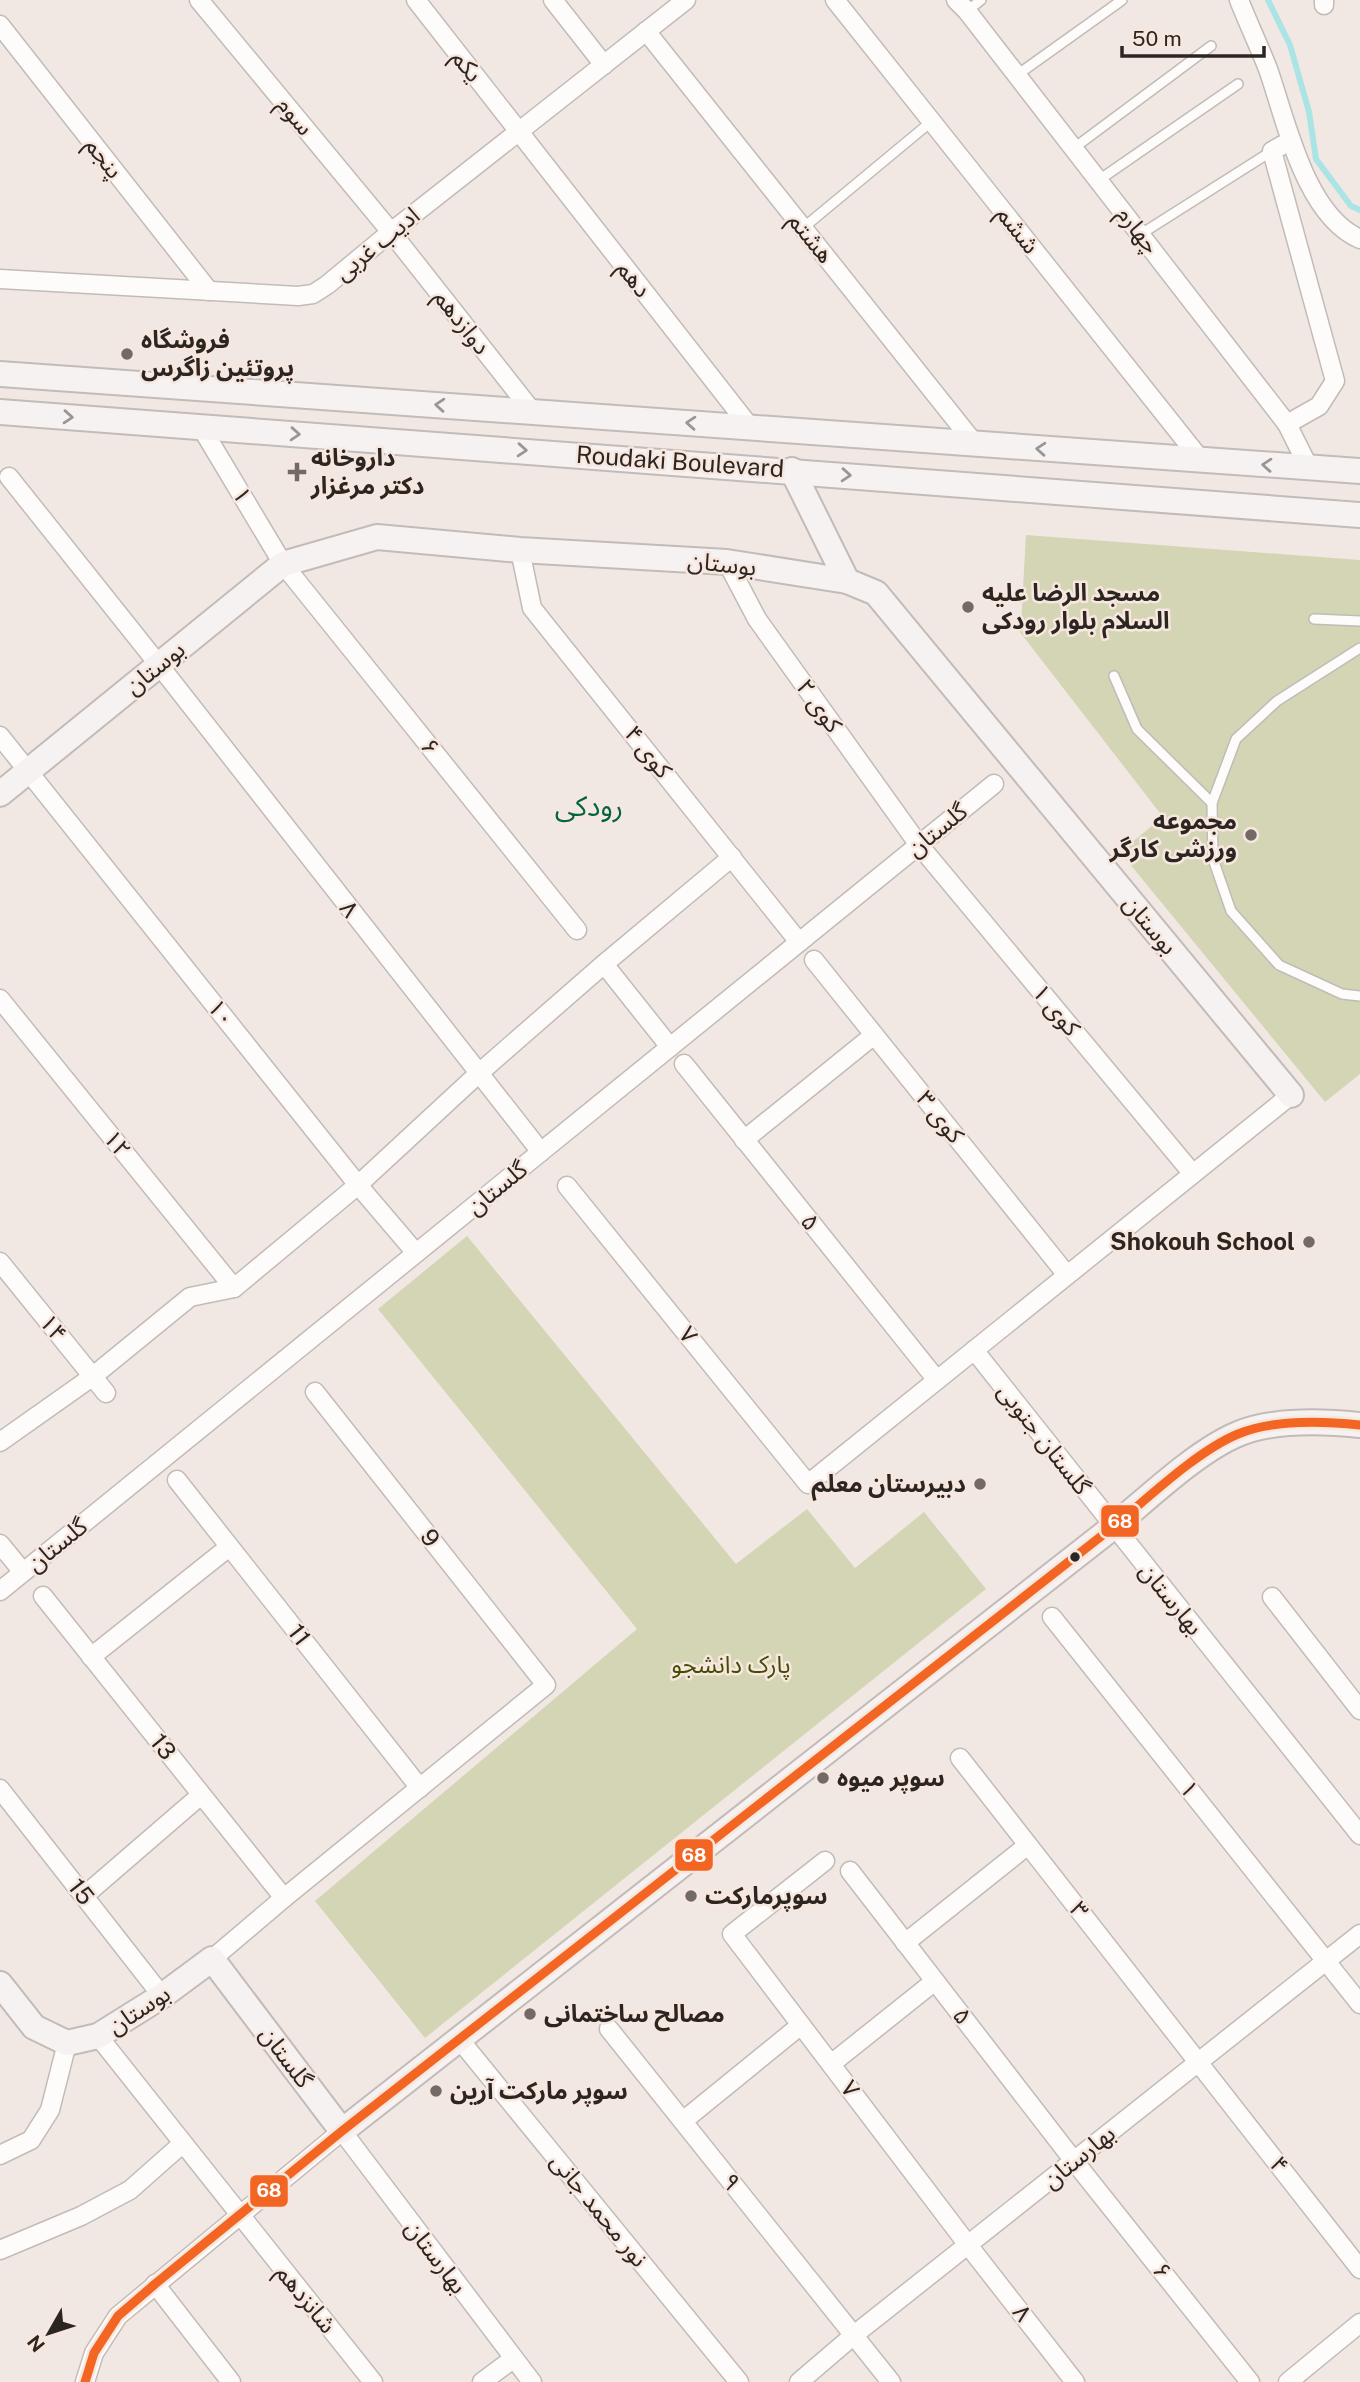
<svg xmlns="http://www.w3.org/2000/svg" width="1360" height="2382" font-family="'Public Sans','Noto Sans Arabic',sans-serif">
<rect width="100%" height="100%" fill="#f1e8e4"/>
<g fill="#d3d5b5">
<polygon points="1026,535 1360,560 1360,1074 1325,1102 1120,852 1163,817 1016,627 1021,624"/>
<polygon points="467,1236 736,1564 807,1509 855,1568 924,1512 986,1589 425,2038 315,1901 637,1629 378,1309"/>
</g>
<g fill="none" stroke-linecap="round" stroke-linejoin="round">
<polyline stroke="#aae4e4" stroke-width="6" points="1268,0 1290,45 1309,112 1316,159 1351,206 1360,210"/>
<defs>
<g id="lane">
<polyline points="967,11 981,0"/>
<polyline points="1017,75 1122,0"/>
<polyline points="1074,148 1211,46"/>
<polyline points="1099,180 1238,84"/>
<polyline points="803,228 932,121"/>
<polyline points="1141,234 1272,151"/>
<polyline points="1314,619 1360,621"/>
<polyline points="1360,648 1277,701 1236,739 1212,803 1213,859 1231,911 1279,965 1342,994 1360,996"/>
<polyline points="1114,676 1137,729 1212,803"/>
</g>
<g id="street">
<polyline points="199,0 391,232 532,411"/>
<polyline points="416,0 750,427"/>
<polyline points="553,0 604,65"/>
<polyline points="835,0 1201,460"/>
<polyline points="956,0 967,11 1287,424 1309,468"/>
<path d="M 1239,0 C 1248,23 1259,46 1268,69 C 1286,120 1305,215 1360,239"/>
<polyline points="1324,0 1324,5"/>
<polyline points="0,25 209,291"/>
<polyline points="646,31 975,444"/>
<polyline points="0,279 298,296 313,294 327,285 391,232 686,0"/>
<polyline points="1287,424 1319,406 1335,381 1272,151 1290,141"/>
<polyline points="201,427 283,564 577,930"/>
<polyline points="9,477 159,665 541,1152"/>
<polyline points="520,550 532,608 799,942"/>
<polyline points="727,562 757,619 919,845 1193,1174"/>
<polyline points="0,736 358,1185 416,1253"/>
<polyline points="814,960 1067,1275"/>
<polyline points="604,964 670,1047"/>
<polyline points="0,999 234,1288"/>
<polyline points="684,1064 937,1380"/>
<polyline points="744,1140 874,1035"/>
<polyline points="567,1186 808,1484 1291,1095"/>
<polyline points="0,1262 106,1393"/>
<polyline points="974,1350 1360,1835"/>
<polyline points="0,1442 92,1377 190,1297 234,1288 358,1185 478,1074 604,964 732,857"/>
<polyline points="177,1480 420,1788"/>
<polyline points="0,1544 23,1572"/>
<polyline points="0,1591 994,784"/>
<polyline points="43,1596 284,1898"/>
<polyline points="1272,1597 1360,1710"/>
<polyline points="1052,1617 1360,2004"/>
<polyline points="91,1657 229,1547"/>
<polyline points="960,1758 1360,2269"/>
<polyline points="0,1789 162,1996"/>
<polyline points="825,1861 732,1934 968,2245 1075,2382"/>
<polyline points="850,1871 1074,2161 1250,2382"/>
<polyline points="84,1896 201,1795"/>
<polyline points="905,1943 1028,1845"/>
<polyline points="212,1959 284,1898 546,1685 315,1392"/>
<polyline points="609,2029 891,2382"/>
<polyline points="98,2036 373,2382"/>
<polyline points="459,2039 739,2382"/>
<polyline points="831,2064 935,1981"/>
<polyline points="683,2121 801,2025"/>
<polyline points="0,2155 31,2140 50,2110 67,2043"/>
<polyline points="0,2250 81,2216 130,2190 182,2144"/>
<polyline points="155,2284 231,2382"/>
<polyline points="85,2382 94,2353 118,2316 342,2131 532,2382"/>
<polyline points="482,2382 513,2359"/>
<polyline points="799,2382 854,2335 1360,1934"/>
<polyline points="1288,2382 1360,2323"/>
</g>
<g id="secondary">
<polyline points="0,374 1360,471"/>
<polyline points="0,412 1360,515"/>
<polyline points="792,470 847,581"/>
<polyline points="0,794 283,564 377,537 520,550 727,562 847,581 876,593 1291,1095"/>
<path d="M 0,1984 L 34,2027 L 67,2043 L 98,2036 L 162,1996 L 212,1959 L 342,2131 L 1113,1527 C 1148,1498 1197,1451 1238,1434 C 1274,1419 1322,1421 1360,1425"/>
</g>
</defs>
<use href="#lane" stroke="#c2bbb7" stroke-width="12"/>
<use href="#street" stroke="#c2bbb7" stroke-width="21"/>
<use href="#secondary" stroke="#c2bbb7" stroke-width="28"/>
<use href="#lane" stroke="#fdfcfb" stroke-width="9"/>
<use href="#street" stroke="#fdfcfb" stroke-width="18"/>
<use href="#secondary" stroke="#f6f2f1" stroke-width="24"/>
<defs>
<path id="bus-1" d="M 85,2382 L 94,2353 L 118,2316 L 155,2284 L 342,2131 L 1113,1527 C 1148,1498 1197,1451 1238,1434 C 1274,1419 1322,1421 1360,1425"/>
</defs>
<use href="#bus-1" stroke="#f7e7de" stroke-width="14"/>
<use href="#bus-1" stroke="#f26522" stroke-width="9"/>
</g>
<defs><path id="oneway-chevron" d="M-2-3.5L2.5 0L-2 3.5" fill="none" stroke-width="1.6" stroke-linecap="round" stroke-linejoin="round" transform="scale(1.75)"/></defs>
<g stroke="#9b9694">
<use href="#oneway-chevron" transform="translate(440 405) rotate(-176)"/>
<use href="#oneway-chevron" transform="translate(68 417) rotate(4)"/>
<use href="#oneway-chevron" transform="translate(691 423) rotate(-176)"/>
<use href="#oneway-chevron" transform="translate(295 434) rotate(4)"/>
<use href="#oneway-chevron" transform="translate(1041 449) rotate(-176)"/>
<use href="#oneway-chevron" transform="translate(522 450) rotate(4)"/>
<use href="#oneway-chevron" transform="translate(1267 465) rotate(-176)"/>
<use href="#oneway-chevron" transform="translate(846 475) rotate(4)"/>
</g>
<g fill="#716a67" stroke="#f7e7de" stroke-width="2.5">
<circle cx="127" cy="354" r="7"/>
<path d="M293.5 461.5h7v7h7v7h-7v7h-7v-7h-7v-7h7z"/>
<circle cx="968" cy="607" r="7"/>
<circle cx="1251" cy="835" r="7"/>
<circle cx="1309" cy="1242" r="7"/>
<circle cx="980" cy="1484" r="7"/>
<circle cx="823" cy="1778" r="7"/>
<circle cx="691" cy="1896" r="7"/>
<circle cx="530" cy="2014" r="7"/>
<circle cx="436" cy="2091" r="7"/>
</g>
<circle fill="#2c2623" stroke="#f7e7de" stroke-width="2.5" cx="1075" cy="1557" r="6"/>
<g text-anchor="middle" stroke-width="5" stroke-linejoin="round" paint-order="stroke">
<g font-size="24" fill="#2c2623" stroke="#f7e7de">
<text transform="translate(467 66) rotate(52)" y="8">یکم</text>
<text transform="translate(295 116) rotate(50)" y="8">سوم</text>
<text transform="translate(104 158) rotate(52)" y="8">پنجم</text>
<text transform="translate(1018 230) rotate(52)" y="8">ششم</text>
<text transform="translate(1138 230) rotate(52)" y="8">چهارم</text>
<text transform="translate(811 238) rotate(51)" y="8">هشتم</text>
<text transform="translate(377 244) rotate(-39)" y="8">ادیب غربی</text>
<text transform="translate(634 279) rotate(52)" y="8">دهم</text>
<text transform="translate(462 322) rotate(52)" y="8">دوازدهم</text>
<text transform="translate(680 462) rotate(4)" y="8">Roudaki Boulevard</text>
<text transform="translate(242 495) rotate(59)" y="8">۱</text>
<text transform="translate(722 564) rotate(6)" y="8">بوستان</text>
<text transform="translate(155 668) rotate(-39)" y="8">بوستان</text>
<text transform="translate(819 706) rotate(54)" y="8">کوی ۲</text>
<text transform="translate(430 747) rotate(51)" y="8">۶</text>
<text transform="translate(648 752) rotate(51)" y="8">کوی ۴</text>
<text transform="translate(937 830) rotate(-39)" y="8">گلستان</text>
<text transform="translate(349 909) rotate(52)" y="8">۸</text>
<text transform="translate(1150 925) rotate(50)" y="8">بوستان</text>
<text transform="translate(1056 1010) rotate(50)" y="8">کوی ۱</text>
<text transform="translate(221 1013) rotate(51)" y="8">۱۰</text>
<text transform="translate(940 1117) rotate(51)" y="8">کوی ۳</text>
<text transform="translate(117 1144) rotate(51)" y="8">۱۲</text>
<text transform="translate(497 1188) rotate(-39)" y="8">گلستان</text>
<text transform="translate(810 1222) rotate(51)" y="8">۵</text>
<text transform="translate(53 1328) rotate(51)" y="8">۱۴</text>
<text transform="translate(688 1335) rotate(51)" y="8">۷</text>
<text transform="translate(1044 1439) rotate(52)" y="8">گلستان جنوبی</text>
<text transform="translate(430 1538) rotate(52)" y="8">9</text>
<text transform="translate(57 1545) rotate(-39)" y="8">گلستان</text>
<text transform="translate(1171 1599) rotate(51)" y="8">بهارستان</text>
<text transform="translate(299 1635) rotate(52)" y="8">11</text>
<text transform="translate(163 1747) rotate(51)" y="8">13</text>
<text transform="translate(1189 1789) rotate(52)" y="8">۱</text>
<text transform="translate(81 1892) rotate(52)" y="8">15</text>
<text transform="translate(1079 1910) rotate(52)" y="8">۳</text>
<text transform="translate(139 2010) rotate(-33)" y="8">بوستان</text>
<text transform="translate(962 2016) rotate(52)" y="8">۵</text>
<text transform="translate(286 2057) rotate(53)" y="8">گلستان</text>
<text transform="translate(850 2089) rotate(53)" y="8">۷</text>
<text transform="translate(1079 2157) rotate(-39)" y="8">بهارستان</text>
<text transform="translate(1279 2165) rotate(52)" y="8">۴</text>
<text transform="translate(731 2182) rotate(51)" y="8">۹</text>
<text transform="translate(599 2210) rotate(51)" y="8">نور محمد جانی</text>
<text transform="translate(436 2257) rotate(53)" y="8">بهارستان</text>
<text transform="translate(1162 2271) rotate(51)" y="8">۶</text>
<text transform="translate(306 2299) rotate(51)" y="8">شانزدهم</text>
<text transform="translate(1022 2313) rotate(52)" y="8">۸</text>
</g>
<g font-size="24" font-weight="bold" fill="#2c2623" stroke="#f7e7de" text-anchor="start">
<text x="141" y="348">فروشگاه<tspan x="141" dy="28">پروتئین زاگرس</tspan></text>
<text x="311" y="466">داروخانه<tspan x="311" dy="28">دکتر مرغزار</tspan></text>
<text x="982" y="601">مسجد الرضا علیه<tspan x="982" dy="28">السلام بلوار رودکی</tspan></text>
<text x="1237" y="829" text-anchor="end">مجموعه<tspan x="1237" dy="28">ورزشی کارگر</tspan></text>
<text x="1295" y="1250" text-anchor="end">Shokouh School</text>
<text x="966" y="1492" text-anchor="end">دبیرستان معلم</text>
<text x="837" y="1786">سوپر میوه</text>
<text x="705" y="1904">سوپرمارکت</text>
<text x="544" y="2022">مصالح ساختمانی</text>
<text x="450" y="2099">سوپر مارکت آرین</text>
</g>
<g font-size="24" fill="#424c02" stroke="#f7e7de">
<text x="731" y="1673">پارک دانشجو</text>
</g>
<g font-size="28" fill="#006542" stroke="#f7e7de">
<text x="589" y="816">رودکی</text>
</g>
</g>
<g stroke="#f7e7de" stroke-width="2.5">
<rect x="1100" y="1504" width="40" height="34" rx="7" fill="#f26522"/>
<rect x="674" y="1838" width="40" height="34" rx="7" fill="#f26522"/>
<rect x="249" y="2174" width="40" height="34" rx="7" fill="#f26522"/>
</g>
<g font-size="19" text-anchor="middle" font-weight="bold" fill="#fff">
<text x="1120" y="1528">68</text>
<text x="694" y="1862">68</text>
<text x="269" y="2197">68</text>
</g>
<g transform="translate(49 2333) rotate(231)" stroke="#f7e7de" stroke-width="5" paint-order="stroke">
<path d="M0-5L12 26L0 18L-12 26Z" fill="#2c2623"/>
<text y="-10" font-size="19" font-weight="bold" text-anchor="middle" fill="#2c2623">N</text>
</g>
<path d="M1122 46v10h142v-10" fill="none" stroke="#2c2623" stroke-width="3.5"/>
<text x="1132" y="46" font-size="21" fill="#2c2623" stroke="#f7e7de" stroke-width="5" paint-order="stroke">50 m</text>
</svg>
